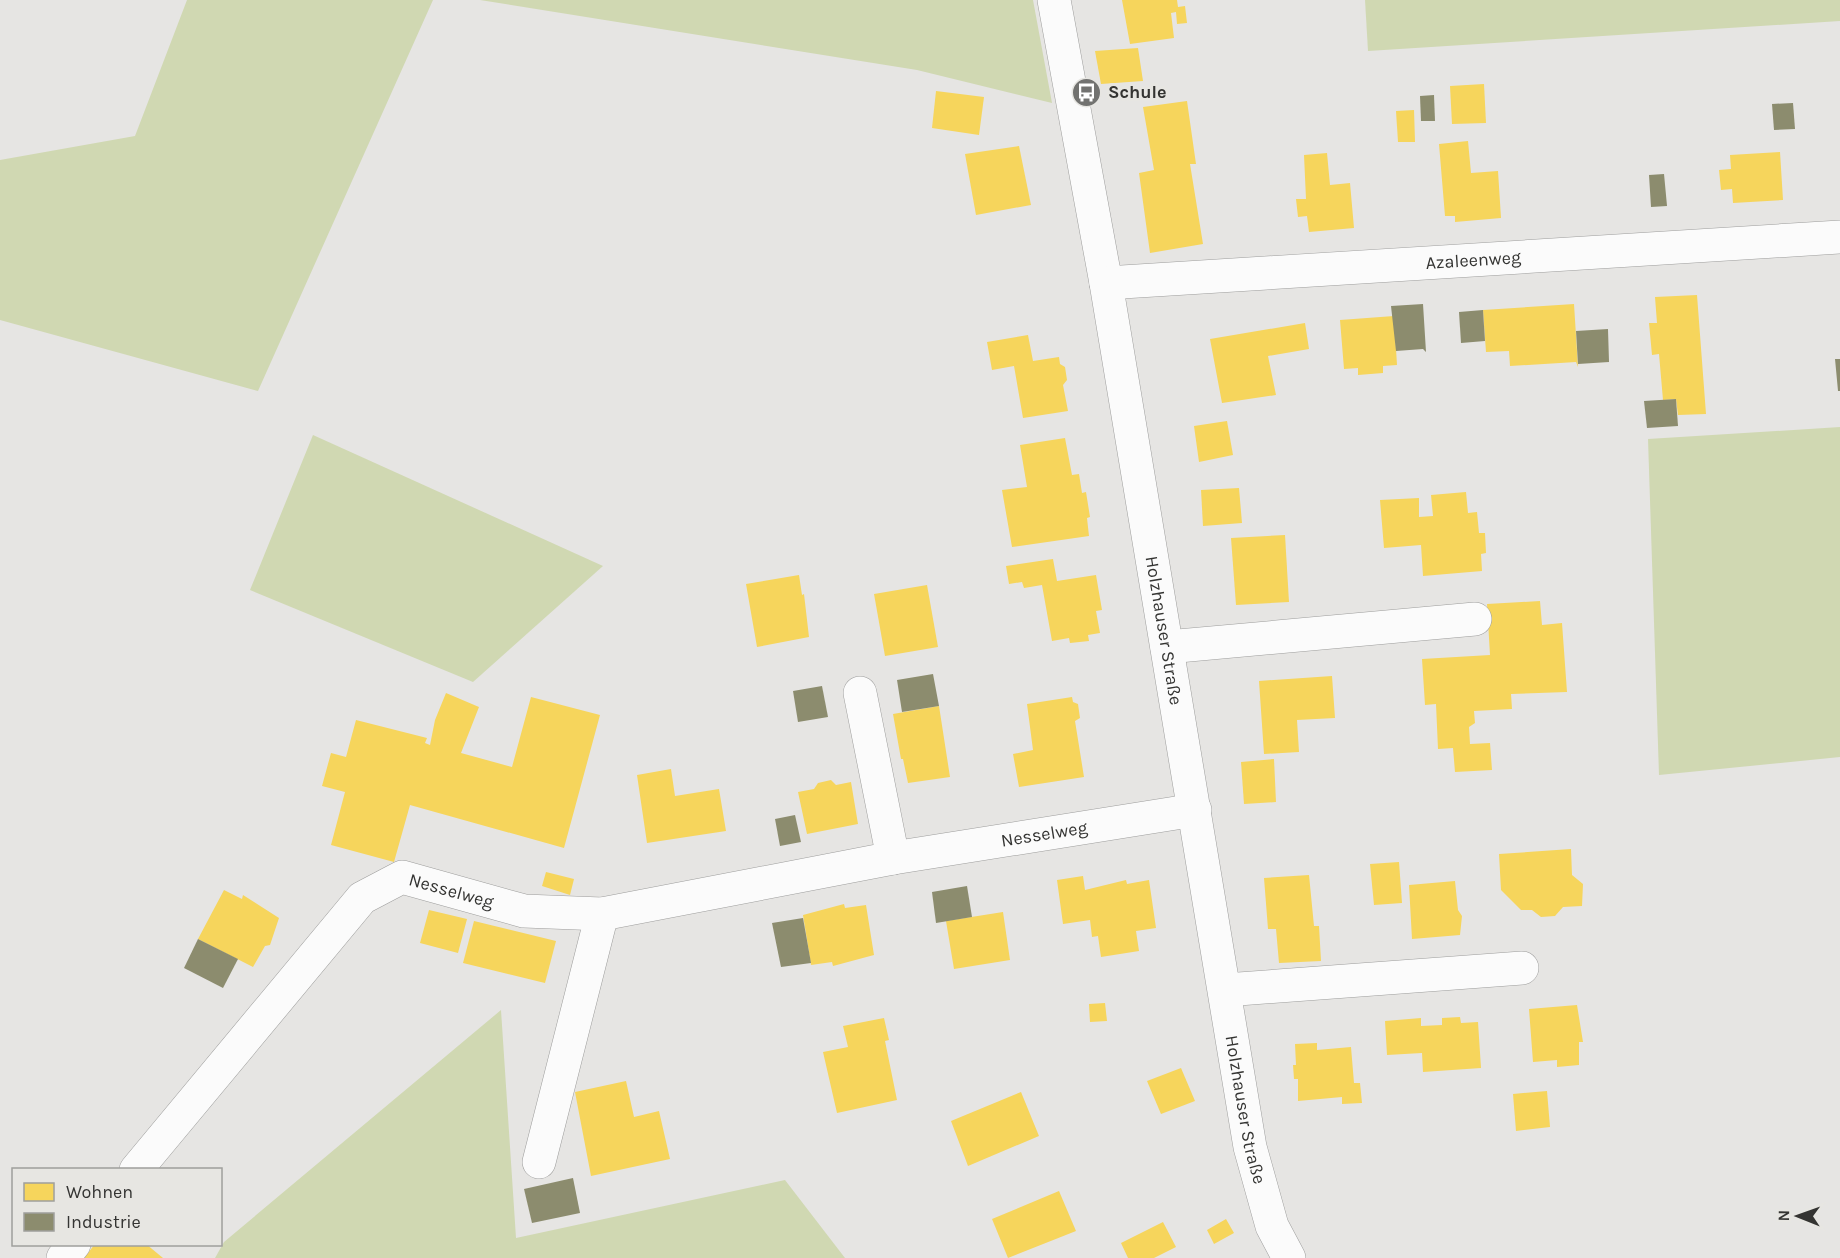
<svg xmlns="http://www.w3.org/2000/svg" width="1840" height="1258" font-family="Karla,sans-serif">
<rect width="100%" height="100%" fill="#e6e5e3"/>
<g fill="#d0d8b2">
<polygon points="187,0 433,0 258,391 0,320 0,160 135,136"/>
<polygon points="480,0 1033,0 1052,103 917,70"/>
<polygon points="1365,0 1840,0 1840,21 1368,51"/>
<polygon points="1840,427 1840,757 1659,775 1648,439"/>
<polygon points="313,435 603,566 473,682 250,590"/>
<polygon points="501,1010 516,1238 785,1180 845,1258 215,1258 224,1242"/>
</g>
<g fill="#f6d55c">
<polygon points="1122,0 1177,0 1178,7 1185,6 1187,23 1177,24 1176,12 1171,13 1174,38 1130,44"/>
<polygon points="1138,48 1143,81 1101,84 1095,51"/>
<polygon points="1484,84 1486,123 1452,124 1450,86"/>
<polygon points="936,91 984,97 979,135 932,128"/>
<polygon points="1187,101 1196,164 1190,164 1203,244 1150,253 1139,173 1154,170 1143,107"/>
<polygon points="1414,110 1415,142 1398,142 1396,111"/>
<polygon points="1468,141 1471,173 1498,171 1501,218 1455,222 1455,216 1445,216 1439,144"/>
<polygon points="1019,146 1031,205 976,215 965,154"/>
<polygon points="1780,152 1783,200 1733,203 1732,189 1721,190 1719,170 1731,169 1730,155"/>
<polygon points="1327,153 1330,185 1350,183 1354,228 1309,232 1307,216 1298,217 1296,199 1306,199 1304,155"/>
<polygon points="1697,295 1706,414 1678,415 1676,399 1663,400 1659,354 1652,355 1649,323 1657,323 1655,297"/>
<polygon points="1574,304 1578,367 1576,362 1510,366 1509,351 1486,352 1483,310"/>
<polygon points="1394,316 1397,365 1383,366 1383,373 1358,375 1358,368 1344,369 1340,320"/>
<polygon points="1305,323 1309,349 1268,356 1276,395 1222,403 1210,339"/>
<polygon points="1028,335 1033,361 1059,357 1060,364 1065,367 1067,380 1063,385 1068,411 1023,418 1014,366 992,370 987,342"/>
<polygon points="1227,421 1233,455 1199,462 1194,426"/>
<polygon points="1065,438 1072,475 1079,474 1082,493 1086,492 1090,517 1087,518 1089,536 1012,547 1002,490 1027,487 1020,445"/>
<polygon points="1239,488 1242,523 1203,526 1201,490"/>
<polygon points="1466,492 1468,513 1477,512 1479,533 1485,533 1486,553 1481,554 1482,571 1423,576 1421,545 1384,548 1380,500 1419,498 1419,517 1433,516 1431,495"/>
<polygon points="1285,535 1289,602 1236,605 1231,538"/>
<polygon points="1053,559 1057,581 1096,575 1102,610 1096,611 1100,633 1088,635 1089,641 1070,643 1069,638 1052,641 1042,585 1024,588 1022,582 1009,584 1006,566"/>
<polygon points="799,575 802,595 804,594 809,637 757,647 746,584"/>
<polygon points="927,585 938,647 885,656 874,594"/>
<polygon points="1540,601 1542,625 1562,623 1567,692 1511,694 1512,709 1474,711 1475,723 1469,727 1470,744 1490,743 1492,770 1455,772 1453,748 1438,749 1436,704 1425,705 1422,659 1490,655 1487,604"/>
<polygon points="1332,676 1335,718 1297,720 1299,752 1264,754 1259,681"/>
<polygon points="446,693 479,707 461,753 512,767 531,697 600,715 564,848 410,805 394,862 331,845 345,792 322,786 331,753 346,757 356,720 427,738 425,743 430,745 435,720"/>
<polygon points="1072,697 1073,702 1078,704 1080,718 1075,721 1084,777 1019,787 1013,754 1033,750 1027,704"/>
<polygon points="939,706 950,777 908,783 903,759 901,759 893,714"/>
<polygon points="1274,759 1276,802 1244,804 1241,762"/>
<polygon points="671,769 675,796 719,789 726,831 647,843 637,775"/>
<polygon points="831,780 836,785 851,782 858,824 807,834 798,792 814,789 818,783"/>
<polygon points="1571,849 1572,875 1583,884 1582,906 1563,907 1555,916 1541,917 1532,910 1521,910 1501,890 1499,854"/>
<polygon points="1399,862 1402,903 1374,905 1370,864"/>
<polygon points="546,872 574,879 570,895 542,886"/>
<polygon points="1309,875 1314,926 1319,926 1321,961 1279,963 1276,929 1268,929 1264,878"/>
<polygon points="1083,876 1085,890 1126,880 1127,884 1149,880 1156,928 1136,931 1139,951 1101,957 1098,936 1092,937 1090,920 1063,924 1057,880"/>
<polygon points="1455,881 1458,910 1462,916 1460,935 1412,939 1409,885"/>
<polygon points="224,890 242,899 243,895 279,918 270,945 265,946 253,967 198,939"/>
<polygon points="844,904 845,908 866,905 874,955 833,966 832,962 811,965 803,915"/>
<polygon points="429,910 467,919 458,953 420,943"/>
<polygon points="1003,912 1010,960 954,969 946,921"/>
<polygon points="474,921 556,941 545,983 463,963"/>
<polygon points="1105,1003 1107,1021 1090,1022 1089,1004"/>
<polygon points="1577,1005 1583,1042 1579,1042 1579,1065 1557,1067 1557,1060 1533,1062 1529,1009"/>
<polygon points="1460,1017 1461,1023 1478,1022 1481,1068 1423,1072 1422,1053 1387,1055 1385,1021 1421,1018 1421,1026 1442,1025 1442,1018"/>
<polygon points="884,1018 889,1040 885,1041 897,1100 837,1113 823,1052 848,1047 843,1026"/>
<polygon points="1317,1043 1317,1050 1351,1047 1354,1083 1360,1083 1362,1103 1342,1104 1342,1097 1298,1101 1298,1079 1294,1079 1293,1065 1296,1065 1295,1044"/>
<polygon points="1181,1068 1195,1101 1161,1114 1147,1081"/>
<polygon points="626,1081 634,1117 659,1111 670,1159 591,1176 575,1092"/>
<polygon points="1547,1091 1550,1127 1516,1131 1513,1094"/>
<polygon points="1021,1092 1039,1136 968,1166 951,1121"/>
<polygon points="1059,1191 1076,1231 1008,1258 992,1219"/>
<polygon points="1226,1219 1234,1233 1214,1244 1207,1230"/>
<polygon points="1163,1222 1176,1247 1154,1258 1128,1258 1121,1243"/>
<polygon points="95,1244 146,1244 163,1258 84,1258"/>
</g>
<g fill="#8c8c6e">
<polygon points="1434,95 1435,121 1421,121 1420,96"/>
<polygon points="1793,103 1795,129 1774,130 1772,104"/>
<polygon points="1664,174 1667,206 1651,207 1649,175"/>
<polygon points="1423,304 1426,352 1423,349 1396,351 1391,306"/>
<polygon points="1483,310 1485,341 1461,343 1459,312"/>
<polygon points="1608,329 1609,362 1578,364 1576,331"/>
<polygon points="1835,359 1840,359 1840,391 1838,391"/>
<polygon points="1676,399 1678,426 1647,428 1644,401"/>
<polygon points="933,674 939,706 902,712 897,680"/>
<polygon points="822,686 828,717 798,722 793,691"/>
<polygon points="795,815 801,842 780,846 775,819"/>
<polygon points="967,886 972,917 936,923 932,892"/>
<polygon points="803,918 811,963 781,967 772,923"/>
<polygon points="198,939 238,959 223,988 184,968"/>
<polygon points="573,1178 580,1213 532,1223 524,1189"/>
</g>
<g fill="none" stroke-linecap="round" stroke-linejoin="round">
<defs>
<g id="minor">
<path id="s1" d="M 1054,0 L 1106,283 L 1250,1147 L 1272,1226 L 1289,1258"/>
<path id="s2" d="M 1106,283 L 1840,237"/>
<polyline points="1167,647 1475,619"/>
<polyline points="860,693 893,858"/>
<polyline points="1225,990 1522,968"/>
<polyline points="539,1162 602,914"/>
<path id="s3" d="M 136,1170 L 362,898 L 402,877 L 524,911 L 602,914 L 893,858 L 1195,810"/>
<polyline points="63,1258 74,1244"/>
</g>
</defs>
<use href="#minor" stroke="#9d9d9c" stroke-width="34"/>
<use href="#minor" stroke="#fbfbfb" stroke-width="33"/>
</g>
<defs>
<symbol id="bus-disc" viewBox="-11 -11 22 22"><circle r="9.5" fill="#727270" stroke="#e7e6e2"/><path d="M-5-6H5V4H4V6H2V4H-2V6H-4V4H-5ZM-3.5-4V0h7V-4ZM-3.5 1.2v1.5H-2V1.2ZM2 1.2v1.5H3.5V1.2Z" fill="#fff"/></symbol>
</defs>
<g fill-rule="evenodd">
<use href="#bus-disc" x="1070" y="76" width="33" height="33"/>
</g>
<g text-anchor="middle" stroke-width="6" stroke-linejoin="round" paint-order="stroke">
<g font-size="18" font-weight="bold" fill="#343432" stroke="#e7e6e2" text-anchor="start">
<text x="1108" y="98">Schule</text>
</g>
<g font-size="18" fill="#343432" stroke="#e7e6e2">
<text dy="6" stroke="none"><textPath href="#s2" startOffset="368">Azaleenweg</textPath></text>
<text dy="6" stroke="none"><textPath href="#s1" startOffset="640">Holzhauser Straße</textPath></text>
<text dy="6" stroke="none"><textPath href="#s3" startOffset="1053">Nesselweg</textPath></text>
<text dy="6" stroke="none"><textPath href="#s3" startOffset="450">Nesselweg</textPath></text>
<text dy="6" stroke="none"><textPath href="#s1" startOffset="1126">Holzhauser Straße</textPath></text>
</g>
</g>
<rect x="12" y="1168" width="210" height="78" fill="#e7e6e2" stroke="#9f9f9c" stroke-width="1.5"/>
<rect x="24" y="1183" width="30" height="18" fill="#f6d55c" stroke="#9f9f9c" stroke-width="1.5"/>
<text x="66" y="1198" font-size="18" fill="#343432">Wohnen</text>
<rect x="24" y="1213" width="30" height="18" fill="#8c8c6e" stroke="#9f9f9c" stroke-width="1.5"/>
<text x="66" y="1228" font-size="18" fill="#343432">Industrie</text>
<g transform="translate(1798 1216) rotate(271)" stroke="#e7e6e2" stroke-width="4.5" paint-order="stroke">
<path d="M0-4.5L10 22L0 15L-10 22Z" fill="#343432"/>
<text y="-9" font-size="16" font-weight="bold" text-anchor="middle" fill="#343432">N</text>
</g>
</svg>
